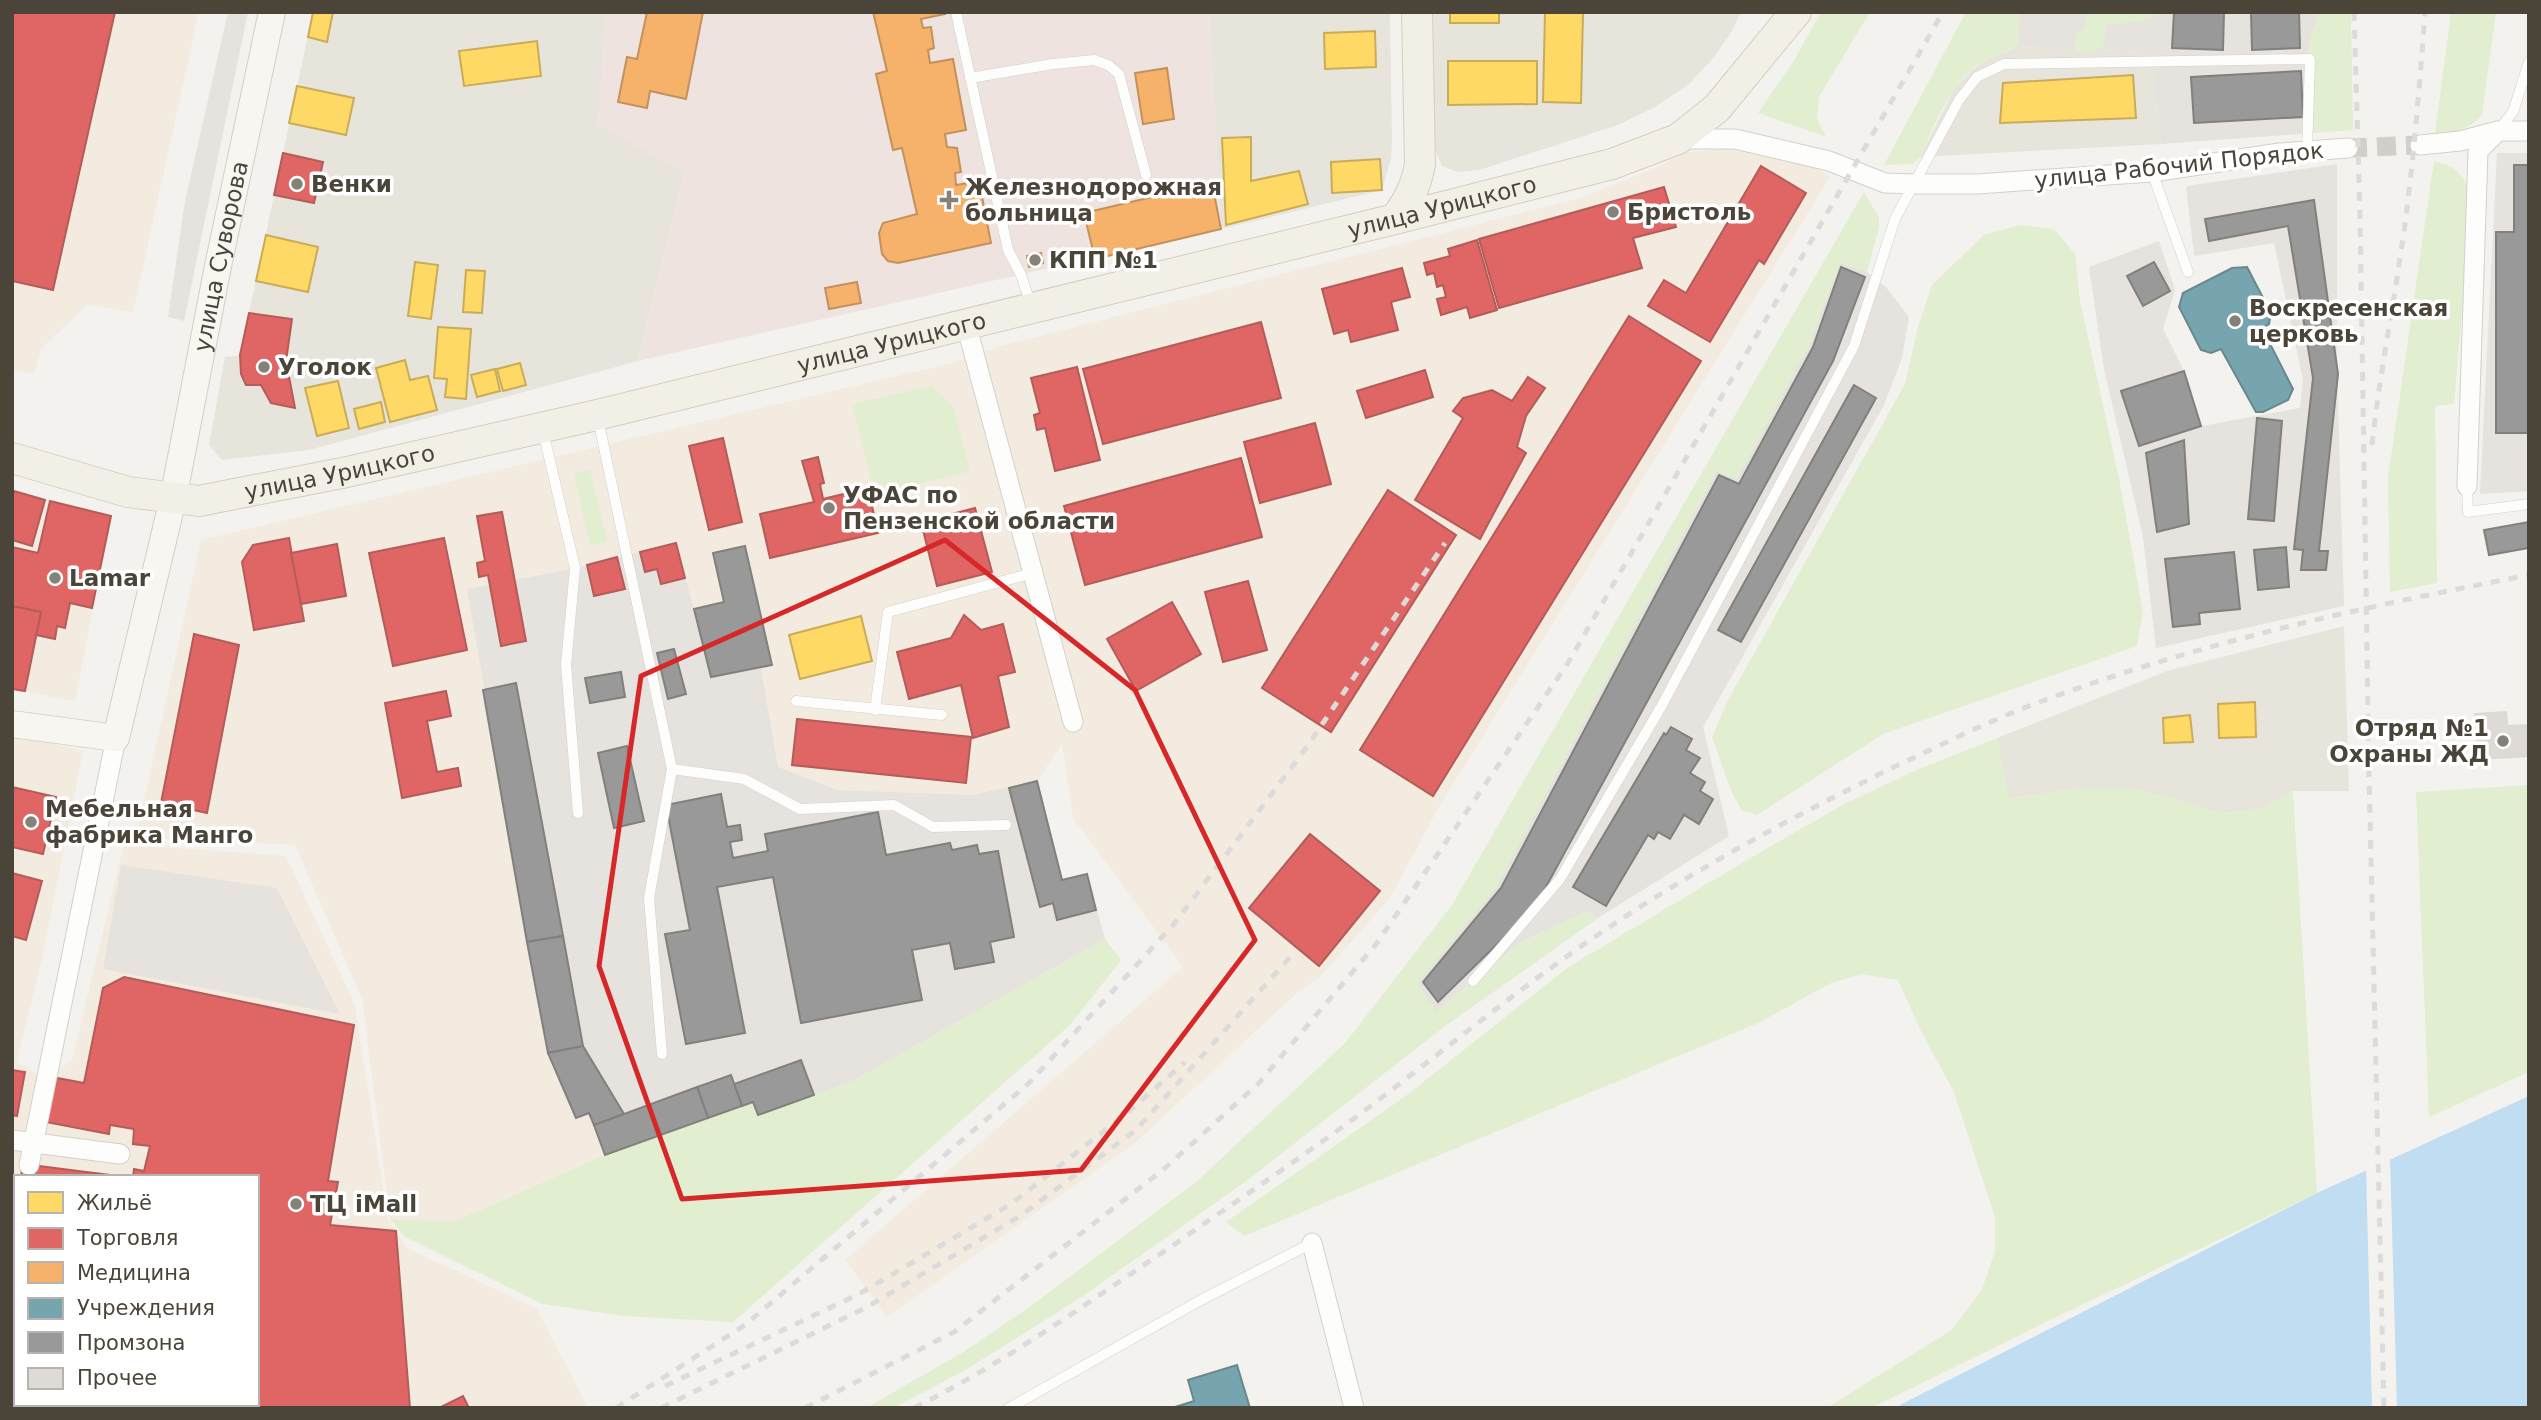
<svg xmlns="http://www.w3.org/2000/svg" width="2541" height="1420" font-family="'DejaVu Sans',sans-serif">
<rect width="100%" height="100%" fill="#f4f2ee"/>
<g fill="#e7e4dc">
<polygon points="313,12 606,12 599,125 685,171 638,361 309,450 222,460 209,445 225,357 240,355"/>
<polygon points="1209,12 1390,12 1392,138 1391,158 1382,190 1221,229"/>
<polygon points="1431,12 1741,12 1730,34 1714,57 1689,84 1655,107 1618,125 1479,170 1458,172 1442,166 1433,145"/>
<polygon points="2017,47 2150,52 2161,144 1920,157 1954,89 1973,69 1987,59"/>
<polygon points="2344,626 2349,791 2293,791 2259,809 2222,813 2138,789 2075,789 2008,799 1997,738 2167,671"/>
</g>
<g fill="#f3ebdf" fill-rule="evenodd">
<polygon points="12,12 199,12 133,313 88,304 41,349 34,374 12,369"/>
<polygon points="1727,149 1784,156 1812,165 1830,177 1440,805 1390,898 1322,975 1298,992 1135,1143 887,1317 845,1260 1183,967 1073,818 1062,744 1037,781 1009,788 972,795 836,790 778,767 761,668 772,665 724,602 694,609 676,543 587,565 467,589 577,1118 589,1113 605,1155 453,1222 390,1219 362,999 295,845 136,837 201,540 952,363 1000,346 1580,198 1655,168 1687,152"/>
<polygon points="12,491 111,516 75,701 12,689"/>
<polygon points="12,733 83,751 44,950 17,1062 43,1078 32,1132 12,1129"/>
<path d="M 124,844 L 286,856 L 355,1005 L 388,1219 L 407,1248 L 537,1309 L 588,1408 L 12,1408 L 12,1149 L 37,1151 L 52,1075 L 72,1060 ZM 16,1177 L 257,1177 L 257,1404 L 16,1404 Z"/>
</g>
<g fill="#e6e2de">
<polygon points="2020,12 2319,12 2309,42 2313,133 2161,144 2150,52 2017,47"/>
<polygon points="2497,153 2529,153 2529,491 2480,494"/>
<polygon points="2337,164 2337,371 2344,606 2156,648 2143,537 2104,369 2089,267 2159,241 2175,290 2163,329 2184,371 2202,426 2300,408 2303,380 2274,243 2194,256 2186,186"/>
<polygon points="1840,262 1867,272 1885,286 1909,317 1902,358 1884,405 1703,727 1729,836 1598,918 1587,911 1519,943 1436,1012 1417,983 1496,887 1716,471 1737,478 1809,345"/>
<polygon points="676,543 694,609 724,602 713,553 745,546 772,665 761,668 778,767 837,790 972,795 1037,781 1062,880 1087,874 1105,939 853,1081 758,1115 753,1102 605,1155 589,1113 576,1118 548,1053 467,589 575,568"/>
</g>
<polygon fill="#eee3df" points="606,12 1209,12 1221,229 638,361 685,171 599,125"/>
<g fill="#e1eecf">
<polygon points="1821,12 1870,12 1819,97 1817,119 1826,137 1758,113 1793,62"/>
<path d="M 1966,12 L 2020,12 L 2017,47 C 2007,51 1996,54 1987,59 C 1951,78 1936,123 1920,157 L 1913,164 L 1884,165 Z"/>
<polygon points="2088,12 2166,12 2138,22 2107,25 2103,47 2092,53 2077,51 2074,45 2076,34 2084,28"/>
<polygon points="2319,12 2351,12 2353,130 2313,133 2309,42"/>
<path d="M 2451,12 L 2496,12 L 2482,115 C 2470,129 2454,133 2435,134 Z"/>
<path d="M 2434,161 C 2457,165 2466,178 2472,200 L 2454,404 L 2435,406 L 2437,583 L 2390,592 L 2388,478 Z"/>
<polygon points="1864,192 1879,218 1879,228 1867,272 1840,263 1809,345 1737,479 1716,471 1496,887 1418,983 1436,1012 1519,943 1587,911 1598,918 1444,1027 1245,1182 1083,1296 967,1369 894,1408 866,1408 962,1353 1031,1306 1196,1182 1346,1042 1452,905"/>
<polygon points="2020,225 2054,229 2075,254 2080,301 2119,478 2143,612 2137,646 1883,734 1757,815 1741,810 1730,788 1712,737 1728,700 1905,384 1918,327 1932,285 1984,235"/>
<polygon points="932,386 953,407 970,471 895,490 871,480 852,404"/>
<polygon points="590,470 607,541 590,545 574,473"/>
<polygon points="1997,738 2009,799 2075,789 2138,789 2222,813 2259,809 2293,791 2317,1193 2073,1309 1871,1408 1827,1408 1952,1330 1982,1289 1995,1252 1995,1217 1954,1092 1921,1031 1898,980 1862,974 1831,983 1758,1023 1244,1236 1226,1222 1407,1095 1567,968 1747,860 1846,803 1919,769"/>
<polygon points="2529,785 2529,1072 2429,1117 2416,792"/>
<polygon points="1105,939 1121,960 1071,1024 733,1322 624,1316 543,1304 405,1237 390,1219 453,1222 605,1155 753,1102 759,1115 853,1081"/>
</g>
<g fill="#e6e3df">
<polygon points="228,12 248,12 184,321 168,317 185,201"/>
<polygon points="121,865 277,888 340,1014 103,969"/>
</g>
<polygon fill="#c0ddf1" points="2529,1096 2529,1408 1894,1408 2317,1193"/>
<polygon fill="#f4f2ee" points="2390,1156 2397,1408 2372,1408 2366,1167"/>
<g fill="#ffd966" stroke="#c9ac58" stroke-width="2">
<polygon points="313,12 333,12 327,42 308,37"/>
<rect x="1450" y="12" width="49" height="11"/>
<polygon points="1545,12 1583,12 1581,103 1543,102"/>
<polygon points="1375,31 1376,67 1325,69 1324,33"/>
<polygon points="537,41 541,76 464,86 459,51"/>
<polygon points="1448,61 1537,61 1537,104 1448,105"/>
<polygon points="2133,75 2136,118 2000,123 2003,83"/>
<polygon points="297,86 354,98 346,135 289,123"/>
<polygon points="1251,137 1251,181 1299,171 1308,204 1226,225 1222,138"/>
<polygon points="1380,159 1382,190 1332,193 1331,162"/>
<polygon points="266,235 318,247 308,292 256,281"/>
<polygon points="415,262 438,265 431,319 408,316"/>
<polygon points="466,270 485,271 482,313 463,312"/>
<polygon points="438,327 471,329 466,399 445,397 447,379 434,378"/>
<polygon points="405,360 410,380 428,376 437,410 390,422 376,368"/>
<polygon points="520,363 526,385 503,391 497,369"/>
<polygon points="495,369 500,391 477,397 471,375"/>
<polygon points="338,381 349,428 317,436 305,388"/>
<polygon points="381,402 385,422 359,429 354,409"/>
<polygon points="861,616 872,661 800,679 789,635"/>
<polygon points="2255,702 2256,737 2219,738 2218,704"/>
<polygon points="2190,715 2193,742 2164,743 2163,718"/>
</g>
<g fill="#e06666" stroke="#b35c58" stroke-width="2">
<polygon points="12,12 115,12 53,290 12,281"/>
<polygon points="283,153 323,162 314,203 274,195"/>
<polygon points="1761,166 1806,193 1764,264 1759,260 1710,342 1648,306 1664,280 1686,293"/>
<polygon points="1664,187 1676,227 1633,238 1642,268 1499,308 1479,239"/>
<polygon points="1477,240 1497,310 1470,318 1467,307 1441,315 1437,299 1446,297 1443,285 1437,287 1434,273 1427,275 1424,263 1450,256 1448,249"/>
<polygon points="1402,268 1410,297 1391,302 1398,330 1351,342 1348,330 1334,334 1322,289"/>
<polygon points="249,313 292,319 286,361 295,408 271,403 261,385 246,385 241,374 240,355"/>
<polygon points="1629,316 1701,361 1433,796 1360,750"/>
<polygon points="1261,322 1281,398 1103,444 1083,369"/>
<polygon points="1077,367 1100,460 1055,471 1045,428 1037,430 1034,415 1040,413 1031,378"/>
<polygon points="1425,370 1433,397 1366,418 1357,391"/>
<polygon points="1528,377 1545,388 1526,416 1517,447 1526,453 1480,539 1415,500 1463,418 1453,411 1463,398 1492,390 1512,401"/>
<polygon points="1315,423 1331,484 1260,503 1244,442"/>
<polygon points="723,438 742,522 709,530 689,446"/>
<polygon points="818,457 824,483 820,484 823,499 868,488 878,533 770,558 760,514 814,502 802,461"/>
<polygon points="1241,458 1262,537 1085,585 1064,506"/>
<polygon points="1388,490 1456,535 1331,732 1262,688"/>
<polygon points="14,491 45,500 32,546 12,540 12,499"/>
<polygon points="50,501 111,516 92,608 70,603 65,628 57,626 55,639 36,635 41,612 12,606 12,547 38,553"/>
<polygon points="975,508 992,572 937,586 921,522"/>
<polygon points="502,512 526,641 501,646 488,575 479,577 477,563 485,561 477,516"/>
<polygon points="289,538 304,621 254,630 242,562 253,545"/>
<polygon points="444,538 467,650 393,666 369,553"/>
<polygon points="676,543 685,578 661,584 657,569 645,572 640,552"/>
<polygon points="337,544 346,596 301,604 291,553"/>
<polygon points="617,557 625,589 594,596 587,565"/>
<polygon points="1248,581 1267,650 1223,662 1205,592"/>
<polygon points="1172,602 1201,654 1136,691 1107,639"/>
<polygon points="12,606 41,612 25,691 12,689"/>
<polygon points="964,615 981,630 1003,624 1015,672 998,676 1009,727 973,738 961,685 909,699 897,652 951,638"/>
<polygon points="194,634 239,645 207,813 161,803"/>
<polygon points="446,691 451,716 427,721 437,772 458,768 461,786 402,798 385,703"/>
<polygon points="797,719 971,737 966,783 792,765"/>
<polygon points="12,787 56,797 43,854 12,847"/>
<polygon points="1310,834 1380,891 1319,966 1249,908"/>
<polygon points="12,873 42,881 26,940 12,936"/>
<polygon points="124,977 354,1025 328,1181 338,1182 330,1225 396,1231 410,1408 35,1408 35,1404 257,1404 257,1177 133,1177 134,1169 144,1171 150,1146 133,1144 134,1129 110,1125 109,1134 46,1122 57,1078 84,1083 103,988"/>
<polygon points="12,1070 25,1072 17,1116 12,1115"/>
<polygon points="23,1164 126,1177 16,1177 16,1381 12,1380 12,1175 21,1176"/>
<polygon points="463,1396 469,1408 439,1408"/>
</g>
<g fill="#f6b26b" stroke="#c3915c" stroke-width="2">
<polygon points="647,12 703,12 686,99 650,91 647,108 618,102 627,57 637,59"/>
<polygon points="873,12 944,12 945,14 921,19 923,28 931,27 934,48 928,50 930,63 953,59 966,130 945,134 947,147 957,148 961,172 955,173 956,185 979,181 991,243 898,263 888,261 882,254 879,233 883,223 917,214 902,148 893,150 876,74 887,71"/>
<polygon points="1167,68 1174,119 1143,124 1135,73"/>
<polygon points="1212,183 1221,229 1095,259 1084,213"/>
<polygon points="1041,253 1043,263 1029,267 1027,256"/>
<polygon points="857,282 861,303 829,309 825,288"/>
</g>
<g fill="#76a5af" stroke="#69888c" stroke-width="2">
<polygon points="2247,267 2271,313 2269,324 2262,328 2293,389 2288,400 2263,412 2256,412 2221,349 2211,353 2201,350 2179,307 2183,293 2232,268"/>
<polygon points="1237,1365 1250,1408 1172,1408 1194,1401 1188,1380"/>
</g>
<g fill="#999" stroke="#82807c" stroke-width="2">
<polygon points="2174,12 2224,12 2223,50 2172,48"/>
<polygon points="2251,12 2299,12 2300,48 2252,50"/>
<polygon points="2301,71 2303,117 2194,123 2191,77"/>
<polygon points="2514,165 2529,165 2529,433 2496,433 2496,232 2514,232"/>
<polygon points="2314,200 2338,374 2319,551 2328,551 2326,570 2301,570 2303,550 2294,549 2313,378 2288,226 2209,241 2205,219"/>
<polygon points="2154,262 2170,291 2143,306 2127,276"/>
<polygon points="1841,267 1865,277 1833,361 1535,907 1438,1002 1423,982 1501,888 1719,475 1739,484 1813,347"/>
<polygon points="2184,371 2201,426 2139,446 2121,391"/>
<polygon points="1854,385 1876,398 1741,642 1718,630"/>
<polygon points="2257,418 2282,421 2274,521 2248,519"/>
<polygon points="2184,440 2189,524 2157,532 2146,453"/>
<polygon points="2529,522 2529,548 2489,555 2484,530"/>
<polygon points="745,546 772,665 711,677 694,609 724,602 713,553"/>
<polygon points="2286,547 2289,587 2258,590 2254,550"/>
<polygon points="2234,552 2240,609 2199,613 2200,624 2173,627 2165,559"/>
<polygon points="674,649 686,694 668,699 657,653"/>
<polygon points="621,672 625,697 590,703 585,678"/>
<polygon points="516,683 563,936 527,942 483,690"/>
<polygon points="1671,727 1692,739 1686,750 1700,758 1690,773 1705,782 1700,791 1713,799 1699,824 1684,815 1670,839 1658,832 1654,839 1648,835 1606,906 1573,887 1664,733 1666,735"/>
<polygon points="627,746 644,821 614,828 598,753"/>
<polygon points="1037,781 1062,880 1087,874 1096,910 1057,920 1053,903 1040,907 1009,788"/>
<polygon points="721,794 727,827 740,825 742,840 730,842 733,858 768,851 765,834 878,812 886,855 950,843 952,850 977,845 979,854 998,851 1014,937 990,942 994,962 955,969 950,943 912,950 922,1000 801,1023 773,877 717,887 745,1033 686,1044 665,934 690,930 666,805"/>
<polygon points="563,936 583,1046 548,1053 527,942"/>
<polygon points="583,1046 624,1114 594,1125 589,1113 576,1118 548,1053"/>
<polygon points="801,1060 814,1095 758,1115 753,1102 742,1106 734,1084"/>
<polygon points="731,1075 742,1106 708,1118 697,1087"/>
<polygon points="697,1087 708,1118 605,1155 594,1125"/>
</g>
<polygon fill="#dedbd6" stroke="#dcd9d4" stroke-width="2" points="2506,712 2507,726 2529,725 2529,756 2478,759 2475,714"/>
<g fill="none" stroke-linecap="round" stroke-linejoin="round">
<g stroke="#d2cfca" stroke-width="19" stroke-dasharray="19 10" stroke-linecap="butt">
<polyline points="2348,148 2420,145"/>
<polyline points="12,1298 16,1270"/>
</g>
<defs>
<g id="service">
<polyline points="956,12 1008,250 1021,275 1031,305"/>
<polyline points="970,78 1053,64 1094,60 1108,65 1119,74 1146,175"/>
<polyline points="2498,131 2513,112 2529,62"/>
<polyline points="2152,172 2188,272"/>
<polyline points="598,419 672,769 649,898 662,1054"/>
<polyline points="543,431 575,568 566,665 578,813"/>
<polyline points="2467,486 2468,512 2529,504"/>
<polyline points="796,701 942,715"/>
<polyline points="875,710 888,612 1033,573"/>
<polyline points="672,769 744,779 800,809 894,805 933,827 1006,825"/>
<polyline points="1473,981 1560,879 1661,707 1854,346 1895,219 1959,100 1977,77 2004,64 2310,59 2307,151"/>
<polyline points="1009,1408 1201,1300 1312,1243"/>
</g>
<g id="minor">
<polyline points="1678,139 1735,139 1829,161 1885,183 1913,184 1977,184 2152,172 2280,153 2348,148"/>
<polyline points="2420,145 2460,141 2498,131 2529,131"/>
<polyline points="966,324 1073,722"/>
<polyline points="2467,486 2478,151 2498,131"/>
<polyline points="12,1140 120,1154"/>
<polyline points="29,1165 116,738"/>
<polyline points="1312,1243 1354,1408"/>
</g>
<g id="secondary">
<path id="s1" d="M 12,724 L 116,738 L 173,499 L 218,266 L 272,12"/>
</g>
<g id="primary">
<path d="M 1395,219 C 1409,201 1416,186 1420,164 L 1417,12"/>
<path id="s2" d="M 12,458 L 128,492 L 199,501 L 347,472 L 597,415 L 1395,219 L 1612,164 L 1678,139 L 1717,108 L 1796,12"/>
</g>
</defs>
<use href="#service" stroke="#d2d0cb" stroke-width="11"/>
<use href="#minor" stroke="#d2d0cb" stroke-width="21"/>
<use href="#secondary" stroke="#d3cfc5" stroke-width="28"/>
<use href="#primary" stroke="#d6cebb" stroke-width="32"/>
<use href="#service" stroke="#fdfdfc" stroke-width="10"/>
<use href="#minor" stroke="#fdfdfc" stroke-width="19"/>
<use href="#secondary" stroke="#f7f6f1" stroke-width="26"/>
<use href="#primary" stroke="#f2efe6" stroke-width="30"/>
<g stroke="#dbdbda" stroke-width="5" stroke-dasharray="9 9" stroke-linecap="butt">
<polyline points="2354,12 2360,215 2369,774 2384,1408"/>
<path d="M 2372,445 C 2380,371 2395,298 2405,224 C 2414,154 2420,83 2425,12"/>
<polyline points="665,1386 859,1294 1011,1204 1127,1113 1185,1062"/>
<polyline points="616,1408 745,1325 1028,1084 1174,924 1304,751 1445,543"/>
<polyline points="661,1408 867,1307 1020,1216 1136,1130 1292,955"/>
<polyline points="805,1408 954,1332 1164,1169 1258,1084 1377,943 1568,663 1943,12"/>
<path d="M 914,1408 C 1006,1362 1087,1303 1172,1246 C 1238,1200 1304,1156 1368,1108 C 1447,1048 1523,985 1605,930 C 1697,868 1794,816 1894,767 C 1941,745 1989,721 2037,703 C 2197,643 2362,607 2529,575"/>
</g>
</g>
<path fill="none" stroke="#d62828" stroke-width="5" stroke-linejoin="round" d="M 945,540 L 1135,690 L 1255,940 L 1081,1170 L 682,1199 L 599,966 L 641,676 Z"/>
<g fill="#868178" stroke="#fff" stroke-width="2.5">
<circle cx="297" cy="184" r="7"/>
<path d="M945.5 189.5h7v7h7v7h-7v7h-7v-7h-7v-7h7z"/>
<circle cx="1613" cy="212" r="7"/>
<circle cx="1035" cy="260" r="7"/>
<circle cx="2235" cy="321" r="7"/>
<circle cx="264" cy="367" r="7"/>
<circle cx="829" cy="508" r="7"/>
<circle cx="55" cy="578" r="7"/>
<circle cx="2503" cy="741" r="7"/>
<circle cx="31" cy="822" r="7"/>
<circle cx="296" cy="1204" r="7"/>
</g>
<g text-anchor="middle" stroke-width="7" stroke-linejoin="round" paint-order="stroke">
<g font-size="23" fill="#4b4439" stroke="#fff">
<text transform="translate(2179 165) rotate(-6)" y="8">улица Рабочий Порядок</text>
<text dy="8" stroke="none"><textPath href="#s2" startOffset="1470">улица Урицкого</textPath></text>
<text dy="8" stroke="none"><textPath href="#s1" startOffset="598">улица Суворова</textPath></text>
<text dy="8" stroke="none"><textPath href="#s2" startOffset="903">улица Урицкого</textPath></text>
<text dy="8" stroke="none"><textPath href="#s2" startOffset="336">улица Урицкого</textPath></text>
</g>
<g font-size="23" font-weight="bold" fill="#4b4439" stroke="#fff" text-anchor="start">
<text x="311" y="192">Венки</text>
<text x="965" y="195">Железнодорожная<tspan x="965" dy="26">больница</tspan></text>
<text x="1627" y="220">Бристоль</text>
<text x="1049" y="268">КПП №1</text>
<text x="2249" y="316">Воскресенская<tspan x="2249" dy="26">церковь</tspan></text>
<text x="278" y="375">Уголок</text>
<text x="843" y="503">УФАС по<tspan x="843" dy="26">Пензенской области</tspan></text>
<text x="69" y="586">Lamar</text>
<text x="2489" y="736" text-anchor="end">Отряд №1<tspan x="2489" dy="26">Охраны ЖД</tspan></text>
<text x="45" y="817">Мебельная<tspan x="45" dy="26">фабрика Манго</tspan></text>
<text x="310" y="1212">ТЦ iMall</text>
</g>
</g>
<rect width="2541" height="1420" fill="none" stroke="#4b4439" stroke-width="28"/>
<rect x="14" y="1175" width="245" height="231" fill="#ffffff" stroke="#b7b4b0" stroke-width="2"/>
<rect x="28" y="1192" width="35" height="21" fill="#ffd966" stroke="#b7b4b0" stroke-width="2"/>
<text x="77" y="1210" font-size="21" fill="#4b4439">Жильё</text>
<rect x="28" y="1228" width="35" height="21" fill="#e06666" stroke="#b7b4b0" stroke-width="2"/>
<text x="77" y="1245" font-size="21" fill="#4b4439">Торговля</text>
<rect x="28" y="1262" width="35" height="21" fill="#f6b26b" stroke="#b7b4b0" stroke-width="2"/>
<text x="77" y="1280" font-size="21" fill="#4b4439">Медицина</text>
<rect x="28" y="1298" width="35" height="21" fill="#76a5af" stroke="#b7b4b0" stroke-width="2"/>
<text x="77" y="1315" font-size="21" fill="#4b4439">Учреждения</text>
<rect x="28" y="1332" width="35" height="21" fill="#999999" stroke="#b7b4b0" stroke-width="2"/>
<text x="77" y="1350" font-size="21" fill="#4b4439">Промзона</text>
<rect x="28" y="1368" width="35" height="21" fill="#dedbd6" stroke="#b7b4b0" stroke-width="2"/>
<text x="77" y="1385" font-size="21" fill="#4b4439">Прочее</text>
</svg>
